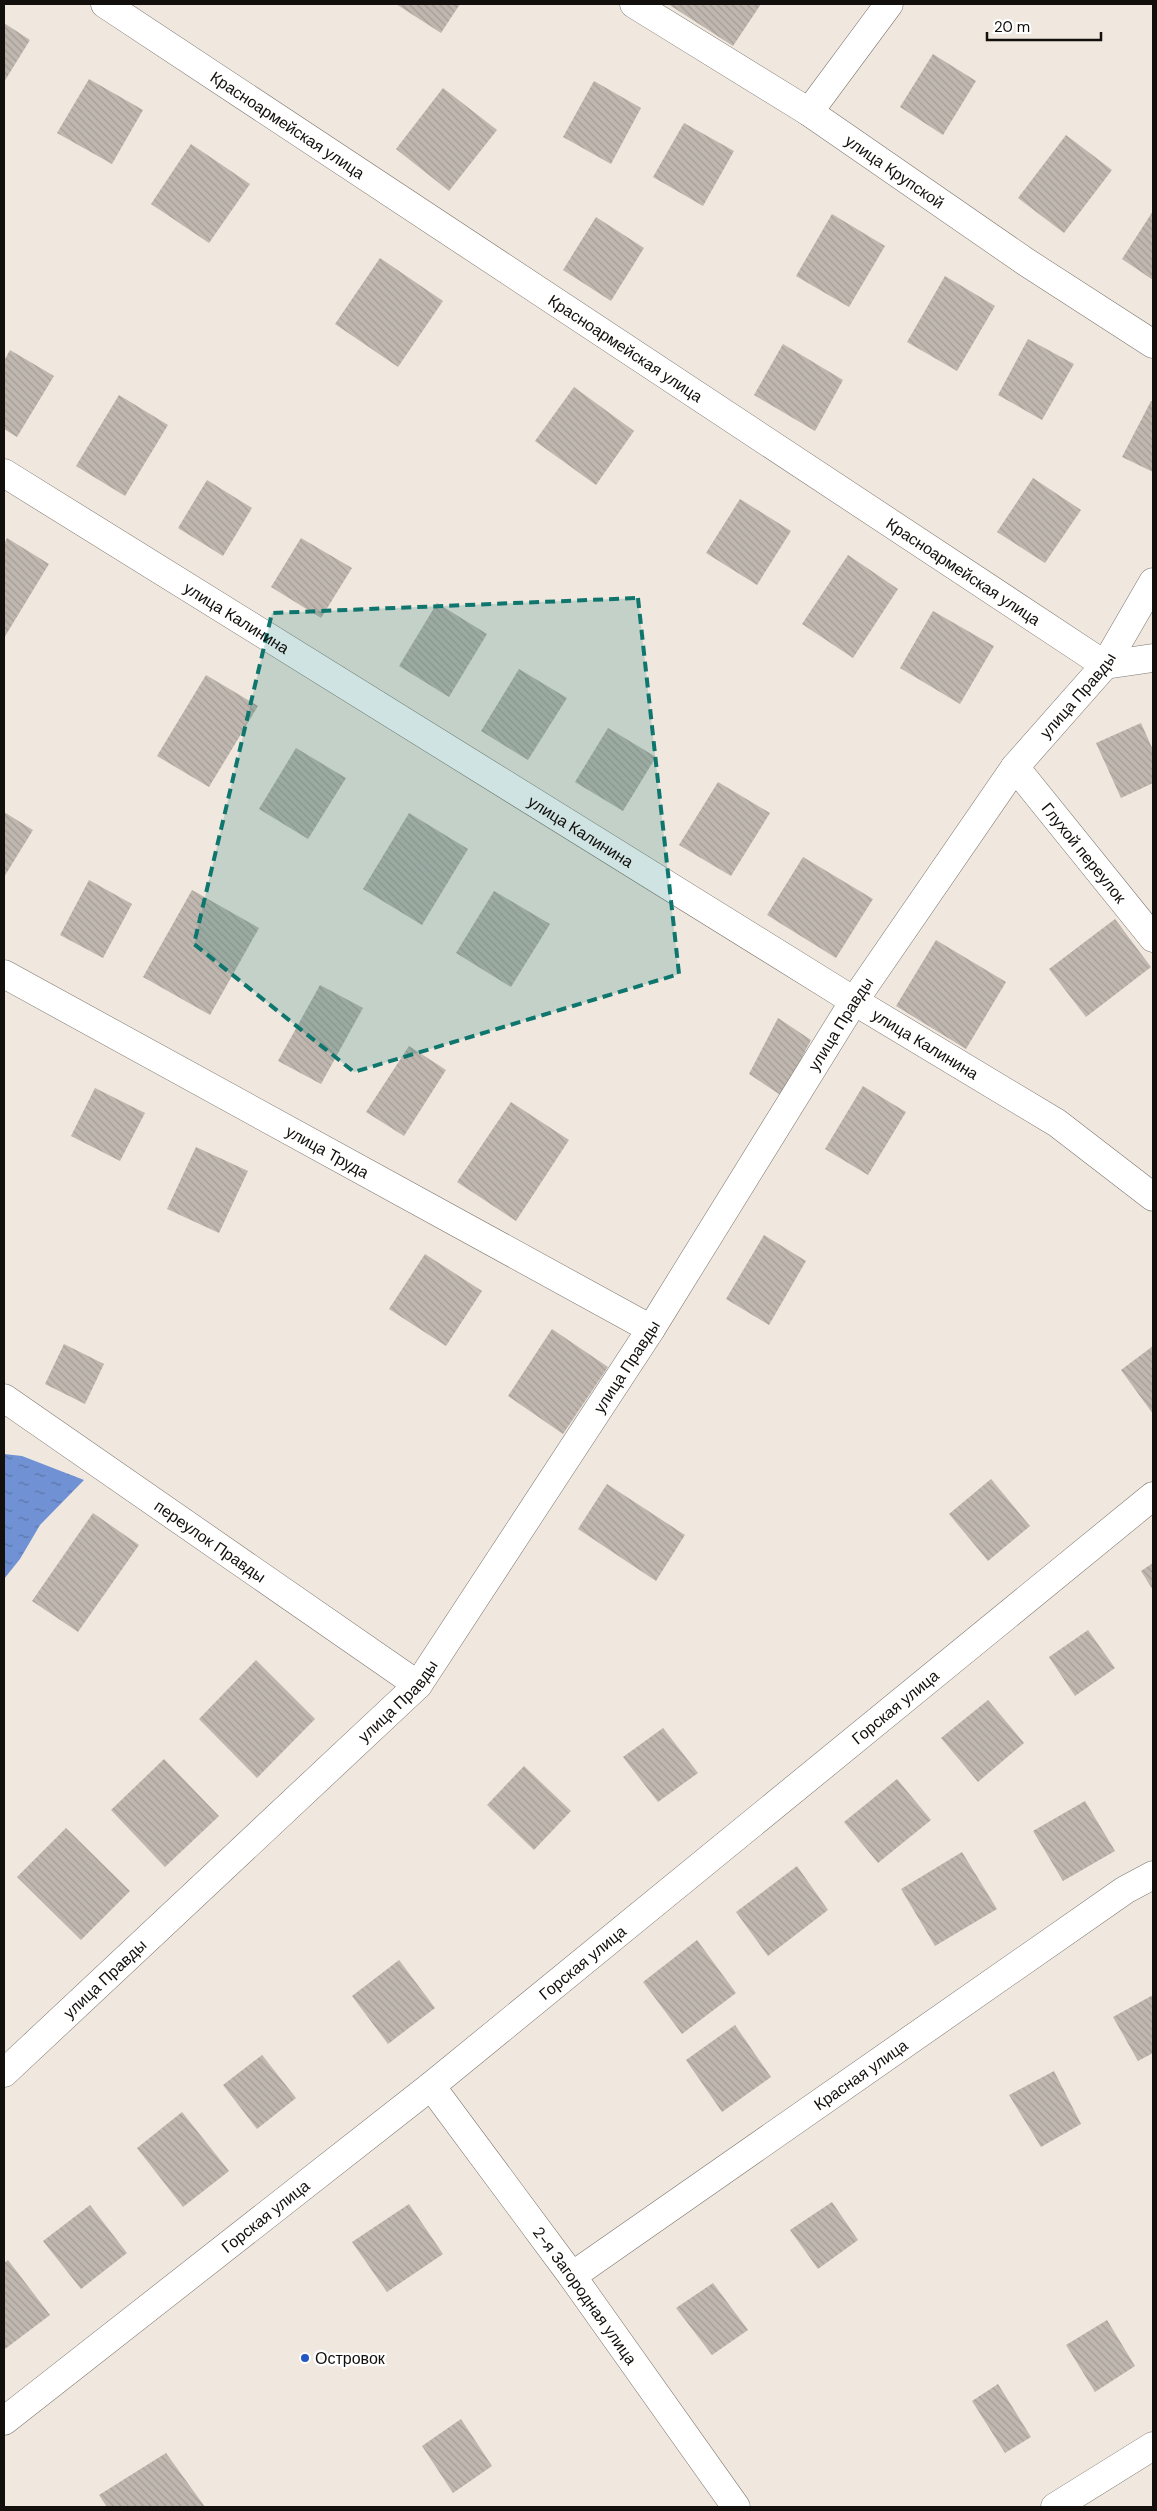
<svg xmlns="http://www.w3.org/2000/svg" width="1157" height="2511" font-family="'DM Sans',sans-serif">
<defs>
<pattern id="water-ripples" width="26" height="14" patternUnits="userSpaceOnUse" patternTransform="scale(1.25)"><rect width="26" height="14" fill="#7091d4"/><path d="M2 4q2-2 4 0t4 0M15 11q2-2 4 0t4 0" fill="none" stroke="#5b75aa"/></pattern>
<pattern id="building-back-hatch" width="6" height="6" patternUnits="userSpaceOnUse" patternTransform="scale(1.25)"><rect width="6" height="6" fill="#c0b8b0"/><path d="M-1 5l2 2M0 0l6 6M5-1l2 2" fill="none" stroke="#a49d96"/></pattern>
</defs>
<rect width="100%" height="100%" fill="#f0e8df"/>
<polygon fill="url(#water-ripples)" points="4,1454 22,1456 84,1480 40,1525 20,1559 4,1579"/>
<g fill="url(#building-back-hatch)">
<polygon points="396,4 460,4 441,33"/>
<polygon points="668,4 761,4 733,46"/>
<polygon points="4,23 30,40 4,82"/>
<polygon points="933,54 976,81 943,135 900,107"/>
<polygon points="89,79 143,110 112,164 57,133"/>
<polygon points="594,81 641,108 611,164 563,137"/>
<polygon points="443,88 497,130 449,191 396,149"/>
<polygon points="684,123 734,151 703,206 653,177"/>
<polygon points="1066,135 1112,170 1064,233 1018,198"/>
<polygon points="191,144 250,184 209,243 151,204"/>
<polygon points="1153,211 1153,280 1122,259"/>
<polygon points="832,214 885,246 849,307 796,276"/>
<polygon points="596,217 644,248 611,301 563,270"/>
<polygon points="380,258 443,301 398,367 335,324"/>
<polygon points="945,276 995,306 957,371 907,342"/>
<polygon points="1028,339 1074,364 1042,420 998,395"/>
<polygon points="783,344 843,380 815,431 754,395"/>
<polygon points="10,350 54,376 17,437 4,429 4,361"/>
<polygon points="574,387 634,431 596,485 535,441"/>
<polygon points="119,395 168,425 125,496 76,466"/>
<polygon points="1151,401 1153,402 1153,472 1122,457"/>
<polygon points="1033,478 1081,510 1045,563 997,532"/>
<polygon points="207,480 252,508 223,556 178,528"/>
<polygon points="740,499 791,531 757,585 706,553"/>
<polygon points="7,538 49,564 4,638 4,544"/>
<polygon points="301,538 352,568 321,618 271,587"/>
<polygon points="848,555 898,589 853,658 802,624"/>
<polygon points="437,603 487,634 449,697 399,666"/>
<polygon points="933,611 994,646 960,704 900,668"/>
<polygon points="519,669 567,698 528,760 481,731"/>
<polygon points="206,675 258,706 209,787 157,756"/>
<polygon points="1141,723 1153,750 1153,783 1121,798 1096,743"/>
<polygon points="608,728 656,757 623,811 575,782"/>
<polygon points="296,748 346,778 308,839 259,809"/>
<polygon points="718,782 770,813 731,876 679,845"/>
<polygon points="4,812 33,830 4,877"/>
<polygon points="409,813 468,849 422,925 363,889"/>
<polygon points="803,857 873,899 836,958 767,915"/>
<polygon points="89,880 132,904 103,958 60,935"/>
<polygon points="192,890 259,928 210,1015 143,977"/>
<polygon points="494,891 550,924 511,987 456,953"/>
<polygon points="1115,919 1151,967 1086,1017 1049,969"/>
<polygon points="936,940 1006,982 966,1049 896,1006"/>
<polygon points="320,985 363,1008 321,1084 278,1061"/>
<polygon points="778,1018 811,1040 782,1096 749,1074"/>
<polygon points="409,1046 446,1070 404,1136 366,1112"/>
<polygon points="863,1086 906,1112 868,1175 825,1149"/>
<polygon points="95,1088 145,1113 120,1161 71,1136"/>
<polygon points="511,1102 569,1140 516,1221 457,1182"/>
<polygon points="196,1147 248,1171 219,1233 167,1209"/>
<polygon points="764,1235 806,1261 769,1325 726,1299"/>
<polygon points="425,1254 482,1291 446,1346 389,1309"/>
<polygon points="552,1329 608,1367 563,1434 508,1396"/>
<polygon points="64,1344 104,1364 85,1404 45,1384"/>
<polygon points="1153,1346 1153,1414 1121,1370"/>
<polygon points="991,1479 1030,1526 988,1561 949,1514"/>
<polygon points="607,1484 685,1535 656,1581 578,1529"/>
<polygon points="93,1513 139,1545 78,1632 32,1601"/>
<polygon points="1153,1563 1153,1590 1141,1571"/>
<polygon points="1088,1630 1115,1668 1075,1696 1049,1657"/>
<polygon points="256,1660 315,1719 257,1778 199,1719"/>
<polygon points="988,1700 1024,1743 978,1782 941,1738"/>
<polygon points="663,1728 698,1773 658,1802 623,1757"/>
<polygon points="164,1759 219,1816 165,1867 111,1810"/>
<polygon points="524,1766 571,1811 534,1850 487,1805"/>
<polygon points="897,1779 931,1820 878,1863 844,1822"/>
<polygon points="1085,1801 1115,1851 1063,1881 1033,1831"/>
<polygon points="66,1828 130,1891 81,1940 17,1877"/>
<polygon points="962,1852 997,1909 935,1946 901,1889"/>
<polygon points="797,1866 828,1910 768,1956 736,1912"/>
<polygon points="697,1940 736,1993 682,2034 643,1982"/>
<polygon points="399,1960 435,2008 388,2044 352,1996"/>
<polygon points="1153,1995 1153,2053 1138,2061 1113,2017"/>
<polygon points="735,2025 771,2077 722,2112 686,2060"/>
<polygon points="262,2055 296,2098 257,2129 223,2085"/>
<polygon points="1054,2071 1081,2124 1041,2147 1009,2095"/>
<polygon points="182,2112 229,2171 183,2207 137,2148"/>
<polygon points="832,2202 858,2240 818,2269 790,2230"/>
<polygon points="409,2204 443,2254 387,2292 352,2242"/>
<polygon points="90,2205 127,2253 81,2289 43,2241"/>
<polygon points="8,2260 50,2315 5,2349 4,2263"/>
<polygon points="713,2283 748,2330 712,2355 676,2308"/>
<polygon points="1107,2320 1135,2366 1095,2392 1066,2345"/>
<polygon points="998,2384 1031,2437 1005,2453 972,2401"/>
<polygon points="461,2419 492,2466 453,2493 422,2446"/>
<polygon points="166,2453 205,2507 107,2507 99,2495"/>
</g>
<g fill="none" stroke-linecap="round" stroke-linejoin="round">
<defs>
<g id="minor">
<path id="s1" d="M 105,4 L 1105,665 L 1153,658"/>
<path id="s2" d="M 634,4 L 809,112 L 1026,262 L 1153,344"/>
<polyline points="809,112 889,4"/>
<path id="s3" d="M 1015,767 L 1153,938"/>
<path id="s4" d="M 4,974 L 651,1329"/>
<path id="s5" d="M 4,1398 L 418,1685"/>
<path id="s6" d="M 4,2073 L 418,1685 L 651,1329 L 854,1001 L 1015,767 L 1105,665 L 1153,582"/>
<path id="s7" d="M 431,2086 L 572,2276 L 736,2507"/>
<path id="s8" d="M 572,2276 L 1125,1890 L 1153,1875"/>
<path id="s9" d="M 4,2421 L 431,2086 L 1153,1496"/>
<polyline points="1055,2507 1153,2446"/>
</g>
<g id="major">
<path id="s10" d="M 4,473 L 854,1001 L 1057,1123 L 1153,1197"/>
</g>
</defs>
<use href="#minor" stroke="#7d766e" stroke-width="29"/>
<use href="#major" stroke="#7d766e" stroke-width="29"/>
<use href="#minor" stroke="#fff" stroke-width="28"/>
<use href="#major" stroke="#fff" stroke-width="28"/>
</g>
<path fill="#0f766e" fill-opacity="0.2" stroke="#0f766e" stroke-width="4" stroke-dasharray="10 6" stroke-linejoin="round" d="M 638,598 L 679,974 L 354,1072 L 194,944 L 272,613 Z"/>
<circle fill="#2456c4" stroke="#fff" stroke-width="2" cx="305" cy="2358" r="5"/>
<g text-anchor="middle" stroke-width="4.5" stroke-linejoin="round" paint-order="stroke">
<g font-size="16" fill="#120f0c" stroke="#fff">
<text dy="6" stroke="none"><textPath href="#s1" startOffset="219">Красноармейская улица</textPath></text>
<text dy="6" stroke="none"><textPath href="#s2" startOffset="310">улица Крупской</textPath></text>
<text dy="6" stroke="none"><textPath href="#s1" startOffset="624">Красноармейская улица</textPath></text>
<text dy="6" stroke="none"><textPath href="#s1" startOffset="1029">Красноармейская улица</textPath></text>
<text dy="6" stroke="none"><textPath href="#s10" startOffset="274">улица Калинина</textPath></text>
<text dy="6" stroke="none"><textPath href="#s6" startOffset="1758">улица Правды</textPath></text>
<text dy="6" stroke="none"><textPath href="#s10" startOffset="679">улица Калинина</textPath></text>
<text dy="6" stroke="none"><textPath href="#s3" startOffset="110">Глухой переулок</textPath></text>
<text dy="6" stroke="none"><textPath href="#s6" startOffset="1352">улица Правды</textPath></text>
<text dy="6" stroke="none"><textPath href="#s10" startOffset="1084">улица Калинина</textPath></text>
<text dy="6" stroke="none"><textPath href="#s4" startOffset="369">улица Труда</textPath></text>
<text dy="6" stroke="none"><textPath href="#s6" startOffset="948">улица Правды</textPath></text>
<text dy="6" stroke="none"><textPath href="#s5" startOffset="251">переулок Правды</textPath></text>
<text dy="6" stroke="none"><textPath href="#s6" startOffset="542">улица Правды</textPath></text>
<text dy="6" stroke="none"><textPath href="#s9" startOffset="1142">Горская улица</textPath></text>
<text dy="6" stroke="none"><textPath href="#s9" startOffset="738">Горская улица</textPath></text>
<text dy="6" stroke="none"><textPath href="#s6" startOffset="138">улица Правды</textPath></text>
<text dy="6" stroke="none"><textPath href="#s8" startOffset="352">Красная улица</textPath></text>
<text dy="6" stroke="none"><textPath href="#s9" startOffset="332">Горская улица</textPath></text>
<text dy="6" stroke="none"><textPath href="#s7" startOffset="260">2-я Загородная улица</textPath></text>
</g>
<g font-size="16" fill="#120f0c" stroke="#fff" text-anchor="start">
<text x="315" y="2364">Островок</text>
</g>
</g>
<rect width="1157" height="2511" fill="none" stroke="#120f0c" stroke-width="10"/>
<path d="M987 32v8h114v-8" fill="none" stroke="#120f0c" stroke-width="2.5"/>
<text x="994" y="32" font-size="15" fill="#120f0c" stroke="#ffffff" stroke-width="4" paint-order="stroke">20 m</text>
</svg>
